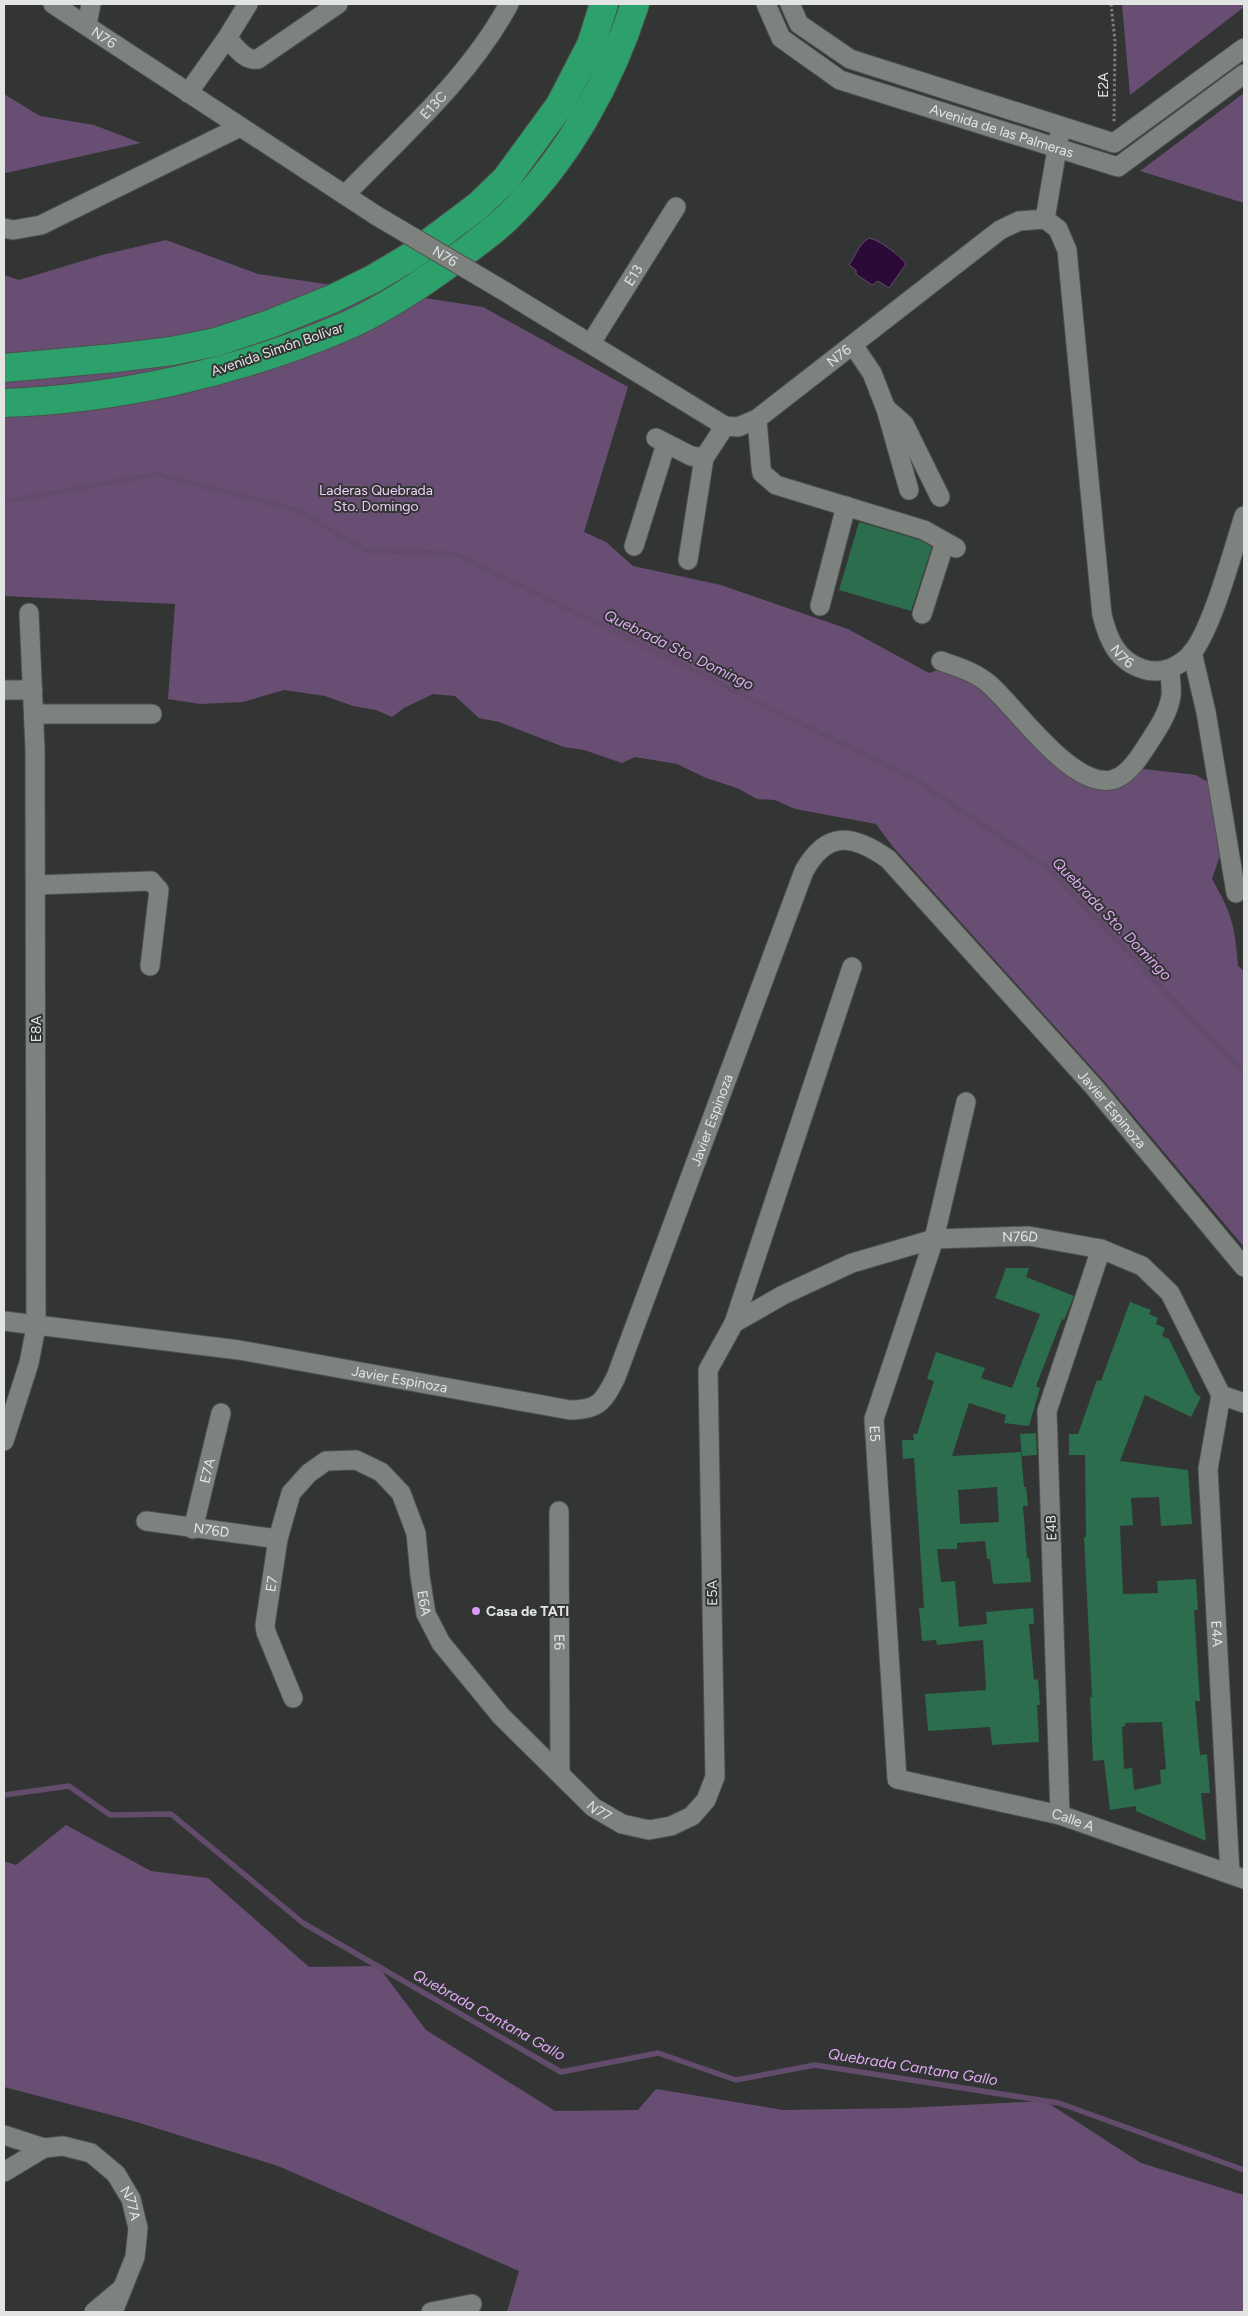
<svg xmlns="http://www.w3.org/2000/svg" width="1248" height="2316" font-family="Figtree,sans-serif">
<rect width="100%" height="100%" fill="#323533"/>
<g fill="#694e73">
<path d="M 620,4 L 628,4 L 560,154 L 399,294 L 483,307 L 628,387 L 584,532 L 606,542 L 633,566 L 721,585 L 848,629 L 929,673 L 968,660 L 1023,725 L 1098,782 L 1135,768 L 1196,775 L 1214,786 L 1224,844 L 1212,879 C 1232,914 1235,926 1238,966 L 1244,971 L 1244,1247 L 1103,1080 L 893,847 L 876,824 L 795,809 L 775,800 L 757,799 L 737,788 L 706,778 L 677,764 L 635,757 L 622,763 L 584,750 L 564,747 L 499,722 L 479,718 L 455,696 L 433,694 L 404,708 L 392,717 L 376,710 L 353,706 L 325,696 L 284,690 L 243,702 L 200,704 L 168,699 L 175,604 L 4,596 L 4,275 L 19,280 L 102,255 L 166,240 L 258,274 L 379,292 L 406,277 L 462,238 L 499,205 L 552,147 L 583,94 L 610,35 Z"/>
<polygon points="1122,4 1244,4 1244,7 1130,95"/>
<polygon points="1244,93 1244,203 1140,171"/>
<polygon points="4,94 40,116 94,125 141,143 6,173 4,172"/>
<polygon points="66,1825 151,1871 208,1878 309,1967 378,1966 426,2030 555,2111 638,2110 656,2089 783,2110 906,2108 1045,2101 1141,2163 1244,2195 1244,2312 507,2312 519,2271 278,2166 130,2120 4,2087 4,1861 16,1865"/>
</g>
<path fill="#2c0a37" stroke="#634c6b" d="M 869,238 C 878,239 901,256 906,264 L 889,288 L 878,281 L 872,285 L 856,274 L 856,270 L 849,265 C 856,255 858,245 869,238 Z"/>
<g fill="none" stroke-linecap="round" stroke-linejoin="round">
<g stroke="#634c6b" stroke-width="5.5">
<polyline points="4,502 156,474 297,510 365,550 457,554 917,781 1047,868 1244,1073"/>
<polyline points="4,1795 69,1786 110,1815 171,1814 303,1923 561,2072 658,2053 736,2080 815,2065 1059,2103 1244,2170"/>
</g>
</g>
<g fill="#2b6d4c" fill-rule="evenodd">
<polygon points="859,522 920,540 932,547 911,611 839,590"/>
<path d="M 1006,1268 L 1029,1268 L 1026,1277 L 1074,1296 L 1064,1320 L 1062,1319 L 1036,1386 L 1040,1388 L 1029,1426 L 1004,1423 L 1006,1415 L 969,1403 L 952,1456 L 1021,1452 L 1024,1487 L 1026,1487 L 1028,1506 L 1023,1506 L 1027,1558 L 1029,1558 L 1031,1582 L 993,1584 L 990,1559 L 987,1559 L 985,1541 L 957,1543 L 957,1549 L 937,1549 L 941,1582 L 955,1581 L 959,1627 L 987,1624 L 986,1612 L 1033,1608 L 1034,1624 L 1029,1624 L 1034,1680 L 1038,1679 L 1040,1705 L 1037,1705 L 1039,1742 L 992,1745 L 990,1727 L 928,1731 L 925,1694 L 986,1690 L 983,1640 L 937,1645 L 936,1640 L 922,1641 L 919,1608 L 924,1608 L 914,1458 L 903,1459 L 902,1440 L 914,1440 L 913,1434 L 917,1434 L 934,1381 L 927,1379 L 936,1352 L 985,1368 L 981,1378 L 1012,1388 L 1040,1314 L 995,1298 ZM 997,1487 L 999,1522 L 960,1524 L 958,1490 Z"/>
<path d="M 1130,1302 L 1151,1310 L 1149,1314 L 1158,1318 L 1156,1324 L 1165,1328 L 1162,1336 L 1169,1339 L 1196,1394 L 1201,1397 L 1191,1417 L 1145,1395 L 1120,1461 L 1188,1470 L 1192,1524 L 1161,1526 L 1159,1497 L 1131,1498 L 1133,1525 L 1120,1526 L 1123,1594 L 1158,1593 L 1157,1581 L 1196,1579 L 1198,1610 L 1194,1610 L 1200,1701 L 1195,1701 L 1200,1755 L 1207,1754 L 1210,1793 L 1201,1793 L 1206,1841 L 1136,1811 L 1136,1806 L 1110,1810 L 1104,1760 L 1093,1761 L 1090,1697 L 1092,1697 L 1084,1537 L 1086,1537 L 1085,1455 L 1069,1455 L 1069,1434 L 1078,1434 L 1097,1380 L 1101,1381 ZM 1162,1722 L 1166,1769 L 1160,1770 L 1161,1784 L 1134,1790 L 1132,1768 L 1124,1769 L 1122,1727 L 1125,1726 L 1125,1723 Z"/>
<polygon points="1036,1433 1037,1455 1022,1456 1020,1434"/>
</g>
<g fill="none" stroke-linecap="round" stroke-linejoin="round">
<defs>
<g id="minor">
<path id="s1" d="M 53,4 L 377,216"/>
<path id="s2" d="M 766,4 L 781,38 L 840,80 L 1118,167 L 1244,74"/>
<polyline points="790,4 799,24 850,59 1114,143 1244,48"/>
<polyline points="87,25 91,4"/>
<path d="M 227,38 C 236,47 244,61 258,59 L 338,4"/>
<polyline points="188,93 227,38 248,4"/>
<path id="s3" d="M 345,195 C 403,135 469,78 509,4"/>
<polyline points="1045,219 1059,137"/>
<polyline points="4,228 13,230 41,225 240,127"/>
<path id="s4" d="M 499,288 L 725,426 L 738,427 L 757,419 L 1000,230 L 1019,221 L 1045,219 L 1058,229 L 1067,250 L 1102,615 C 1108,639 1117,661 1143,669 C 1161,675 1179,667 1191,654 C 1212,630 1233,550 1244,516"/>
<path id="s5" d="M 591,343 L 676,207"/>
<polyline points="853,345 872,373 886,409 909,490"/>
<polyline points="887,409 904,424 940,497"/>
<polyline points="757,419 761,467 762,473 776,485 924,530 956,548"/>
<polyline points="656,438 691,456 704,458 725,426"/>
<polyline points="634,546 666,444"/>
<polyline points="688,560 704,458"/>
<polyline points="820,606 846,506"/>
<polyline points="922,614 945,542"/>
<polyline points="1192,652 1206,712 1236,893"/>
<path d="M 941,661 C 958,667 975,672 989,684 C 1016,707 1070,787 1111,780 C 1126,777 1136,762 1144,750 C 1154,734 1168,716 1171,696 C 1172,688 1170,678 1170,670"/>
<polyline points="4,690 33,690"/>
<polyline points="34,714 152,714"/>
<polyline points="36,885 151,881 159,890 150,966"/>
<path id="s6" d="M 966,1102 L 934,1239 L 874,1419 L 897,1779 L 1060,1815 L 1244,1879"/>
<path id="s7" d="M 4,1321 L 239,1350 L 570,1410 C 599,1410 604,1401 616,1377 L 804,871 C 827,830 853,834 888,859 L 1094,1087 L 1244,1267"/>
<path id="s8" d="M 734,1323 L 783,1295 L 852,1263 L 934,1239 L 1029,1236 L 1101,1249 L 1142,1266 L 1170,1293 L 1221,1395 L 1244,1403"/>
<path id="s9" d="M 1221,1395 L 1208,1469 L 1230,1874"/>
<polyline points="4,1441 29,1363 36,1327 35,749 29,613"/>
<path id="s10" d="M 559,1511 L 560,1773"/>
<path id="s11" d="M 146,1521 L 278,1539"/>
<path id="s12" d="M 193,1529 L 221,1413"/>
<path id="s13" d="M 293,1698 L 266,1632 L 265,1625 L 278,1539 L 291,1493 L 309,1473 L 326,1461 L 356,1460 L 381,1472 L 401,1493 L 416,1533 L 420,1576 L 426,1614 L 441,1643 L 501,1716 L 593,1807 L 622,1824 L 649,1830 L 671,1826 L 692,1816 L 706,1800 L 715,1777 L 708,1370 L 734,1323 L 852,967"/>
<polyline points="1060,1815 1047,1411 1101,1249"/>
<path id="s14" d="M 4,2135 L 44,2148 L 63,2146 L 91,2153 L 116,2174 L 131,2199 L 138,2228 L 135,2257 L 113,2312"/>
<polyline points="4,2172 44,2148"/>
<polyline points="94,2312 119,2291"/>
<polyline points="431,2312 472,2304"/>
</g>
<g id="highway">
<polyline points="4,368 115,358 172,351 216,342 270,324 332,299 373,279 410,257 478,206 506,179 560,105 591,45 604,4"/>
<path d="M 4,403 C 118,399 234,373 339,329 C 383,311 425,282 462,254 C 478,242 495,230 509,216 C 568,158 610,82 635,4"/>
</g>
</defs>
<use href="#minor" stroke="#4e504f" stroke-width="21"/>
<use href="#highway" stroke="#4e504f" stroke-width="30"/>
<polyline stroke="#7d7f7e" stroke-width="3" stroke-dasharray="2.5 2.5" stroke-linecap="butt" points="1111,4 1115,41 1114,122"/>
<use href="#minor" stroke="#7e827f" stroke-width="19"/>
<use href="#highway" stroke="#2da16b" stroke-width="28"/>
<defs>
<g id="minor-bridge">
<path id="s15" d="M 377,216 L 499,288"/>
</g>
</defs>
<use href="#minor-bridge" stroke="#4e504f" stroke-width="21" stroke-linecap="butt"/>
<use href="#minor-bridge" stroke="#7e827f" stroke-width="19"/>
</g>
<circle fill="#dc99f5" stroke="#323533" stroke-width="2" cx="476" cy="1611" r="5"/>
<g text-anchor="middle" stroke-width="4" stroke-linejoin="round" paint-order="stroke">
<g font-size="14" fill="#e3e5e4" stroke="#323533">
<text dy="5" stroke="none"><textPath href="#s1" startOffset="61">N76</textPath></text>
<text transform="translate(1103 85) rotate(-90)" y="5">E2A</text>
<text dy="5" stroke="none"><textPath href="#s3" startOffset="126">E13C</textPath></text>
<text dy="5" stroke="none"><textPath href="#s2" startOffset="279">Avenida de las Palmeras</textPath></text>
<text dy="5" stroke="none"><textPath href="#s15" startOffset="79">N76</textPath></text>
<text dy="5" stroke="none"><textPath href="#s5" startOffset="80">E13</textPath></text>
<text transform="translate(277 349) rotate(-19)" y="5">Avenida Simón Bolívar</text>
<text dy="5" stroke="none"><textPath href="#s4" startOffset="402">N76</textPath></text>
<text dy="5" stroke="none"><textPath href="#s4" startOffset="1106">N76</textPath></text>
<text transform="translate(36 1029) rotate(-90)" y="5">E8A</text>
<text dy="5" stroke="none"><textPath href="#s7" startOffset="1612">Javier Espinoza</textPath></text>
<text dy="5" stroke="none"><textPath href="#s7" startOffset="909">Javier Espinoza</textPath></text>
<text dy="5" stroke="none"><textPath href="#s8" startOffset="304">N76D</textPath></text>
<text dy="5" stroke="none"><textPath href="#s7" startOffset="400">Javier Espinoza</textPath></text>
<text dy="5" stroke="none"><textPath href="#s6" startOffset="345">E5</textPath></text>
<text dy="5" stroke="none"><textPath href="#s12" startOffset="60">E7A</textPath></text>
<text transform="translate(1051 1528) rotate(-92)" y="5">E4B</text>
<text dy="5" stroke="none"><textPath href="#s11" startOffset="66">N76D</textPath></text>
<text dy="5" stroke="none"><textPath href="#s13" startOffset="120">E7</textPath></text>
<text transform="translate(712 1593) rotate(-91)" y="5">E5A</text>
<text dy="5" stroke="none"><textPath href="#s13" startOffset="461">E6A</textPath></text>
<text dy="5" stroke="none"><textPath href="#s9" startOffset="240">E4A</textPath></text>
<text dy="5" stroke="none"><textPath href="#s10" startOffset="131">E6</textPath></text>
<text dy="5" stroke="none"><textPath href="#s13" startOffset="736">N77</textPath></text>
<text dy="5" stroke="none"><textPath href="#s6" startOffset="872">Calle A</textPath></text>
<text dy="5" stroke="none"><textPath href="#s14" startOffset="156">N77A</textPath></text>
</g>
<g font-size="14" fill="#eecdfa" stroke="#323533">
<text x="376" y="495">Laderas Quebrada<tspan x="376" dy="16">Sto. Domingo</tspan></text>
</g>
<g font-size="14" font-weight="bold" fill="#e3e5e4" stroke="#323533" text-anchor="start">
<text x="486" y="1616">Casa de TATI</text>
</g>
<g font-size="15" font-style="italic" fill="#dfa9f4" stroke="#323533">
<text transform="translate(679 650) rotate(26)" y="5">Quebrada Sto. Domingo</text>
<text transform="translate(1112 919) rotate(46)" y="5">Quebrada Sto. Domingo</text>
<text transform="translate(489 2015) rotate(29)" y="5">Quebrada Cantana Gallo</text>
<text transform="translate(913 2067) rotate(9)" y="5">Quebrada Cantana Gallo</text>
</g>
</g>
<rect width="1248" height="2316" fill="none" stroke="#e3e5e4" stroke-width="10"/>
</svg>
